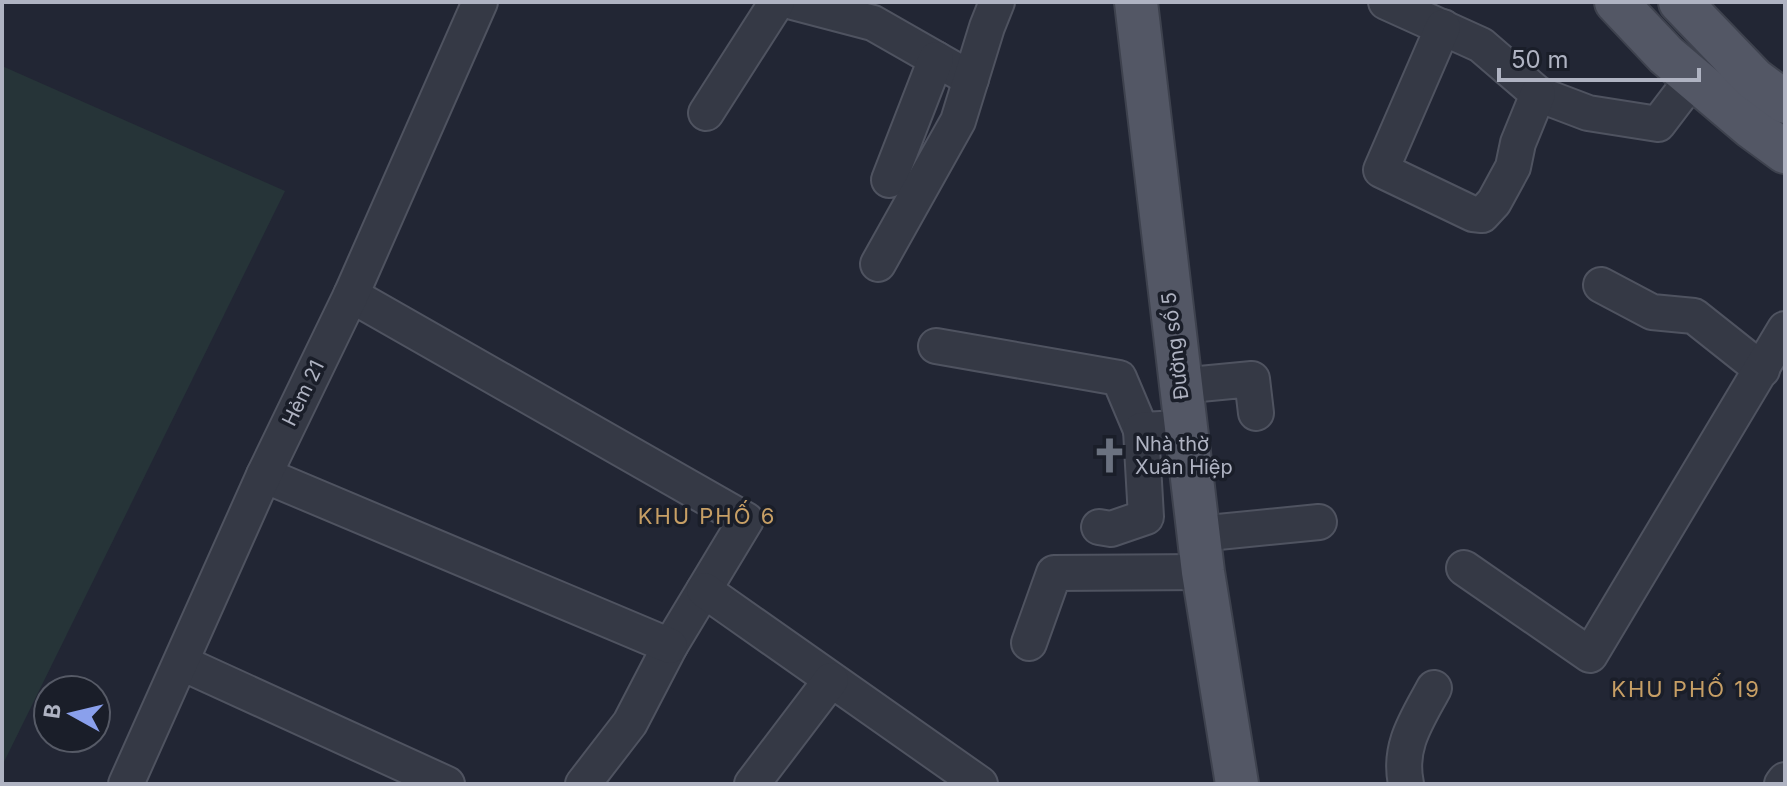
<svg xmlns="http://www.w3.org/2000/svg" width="1787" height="786" font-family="Inter,sans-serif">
<rect width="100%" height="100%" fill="#222634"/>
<polygon fill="#263438" points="2,66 285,191 2,766"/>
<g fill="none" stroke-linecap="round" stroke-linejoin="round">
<defs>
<g id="minor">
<polyline points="793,2 873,23 971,79"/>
<polyline points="1386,2 1481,45 1538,94 1588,113 1658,124 1693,78"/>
<polyline points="1443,27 1381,170 1473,214 1482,215 1494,202 1513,167 1518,143 1538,94"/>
<polyline points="706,113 777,2"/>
<polyline points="889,180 936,59"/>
<polyline points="878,264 958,121 987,27 997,2"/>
<polyline points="1601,285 1652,312 1694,316 1762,370"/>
<polyline points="351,295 746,520 670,646 630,723 583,784"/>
<polyline points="936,346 1119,378 1141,430"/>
<polyline points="1179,386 1252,379 1256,413"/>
<polyline points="264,475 670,646"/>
<polyline points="1099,527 1111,529 1146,517 1141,430 1161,429"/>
<polyline points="1198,534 1319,522"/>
<polyline points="1464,568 1590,655 1785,329"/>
<polyline points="704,590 980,784"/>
<polyline points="1029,643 1054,573 1203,572"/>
<polyline points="182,663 447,784"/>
<polyline points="126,784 264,475 351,295 480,2"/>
<polyline points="752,784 831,680"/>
<path d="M 1406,784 C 1398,746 1417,720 1434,688"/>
<polyline points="1782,784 1785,780"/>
</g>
<g id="major">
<polyline points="1136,2 1203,572 1237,784"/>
<polyline points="1616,2 1666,55 1751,127 1785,152"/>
<polyline points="1680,2 1754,79 1785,102"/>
</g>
</defs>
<use href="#minor" stroke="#4f5360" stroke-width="38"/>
<use href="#major" stroke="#3e424e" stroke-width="46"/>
<use href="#minor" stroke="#353945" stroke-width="34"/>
<use href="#major" stroke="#535765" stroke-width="42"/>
</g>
<defs>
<symbol id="church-bare" viewBox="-9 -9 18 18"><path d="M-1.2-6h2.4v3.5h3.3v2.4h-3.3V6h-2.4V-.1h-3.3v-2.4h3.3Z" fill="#6b7280" stroke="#1a1e29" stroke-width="2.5" paint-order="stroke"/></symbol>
</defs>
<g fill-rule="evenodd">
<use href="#church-bare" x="1084" y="430" width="51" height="51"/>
</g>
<g text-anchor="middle" stroke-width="7" stroke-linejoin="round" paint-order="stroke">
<g font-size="20" fill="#afb3c2" stroke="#1a1e29">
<text transform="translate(1175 346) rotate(-97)" y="7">Đường số 5</text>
<text transform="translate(303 393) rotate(-64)" y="7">Hẻm 21</text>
</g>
<g font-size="20" fill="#afb3c2" stroke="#1a1e29" text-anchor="start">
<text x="1135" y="451">Nhà thờ<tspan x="1135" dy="23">Xuân Hiệp</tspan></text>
</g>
<g font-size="22" letter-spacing="2" fill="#c79f65" stroke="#1a1e29">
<text x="707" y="524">KHU PHỐ 6</text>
<text x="1686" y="697">KHU PHỐ 19</text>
</g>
</g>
<rect width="1787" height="786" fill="none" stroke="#afb3c2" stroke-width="8"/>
<g transform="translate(72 714) rotate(278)"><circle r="38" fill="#1a1e29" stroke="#565a66" stroke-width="2"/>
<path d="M0-6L14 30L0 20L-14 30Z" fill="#8aa0ec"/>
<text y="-12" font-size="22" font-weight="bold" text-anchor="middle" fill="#afb3c2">B</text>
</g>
<path d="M1499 68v12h200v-12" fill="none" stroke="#afb3c2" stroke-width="4"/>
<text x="1511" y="68" font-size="24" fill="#afb3c2" stroke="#1a1e29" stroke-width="6" paint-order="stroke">50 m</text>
</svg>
